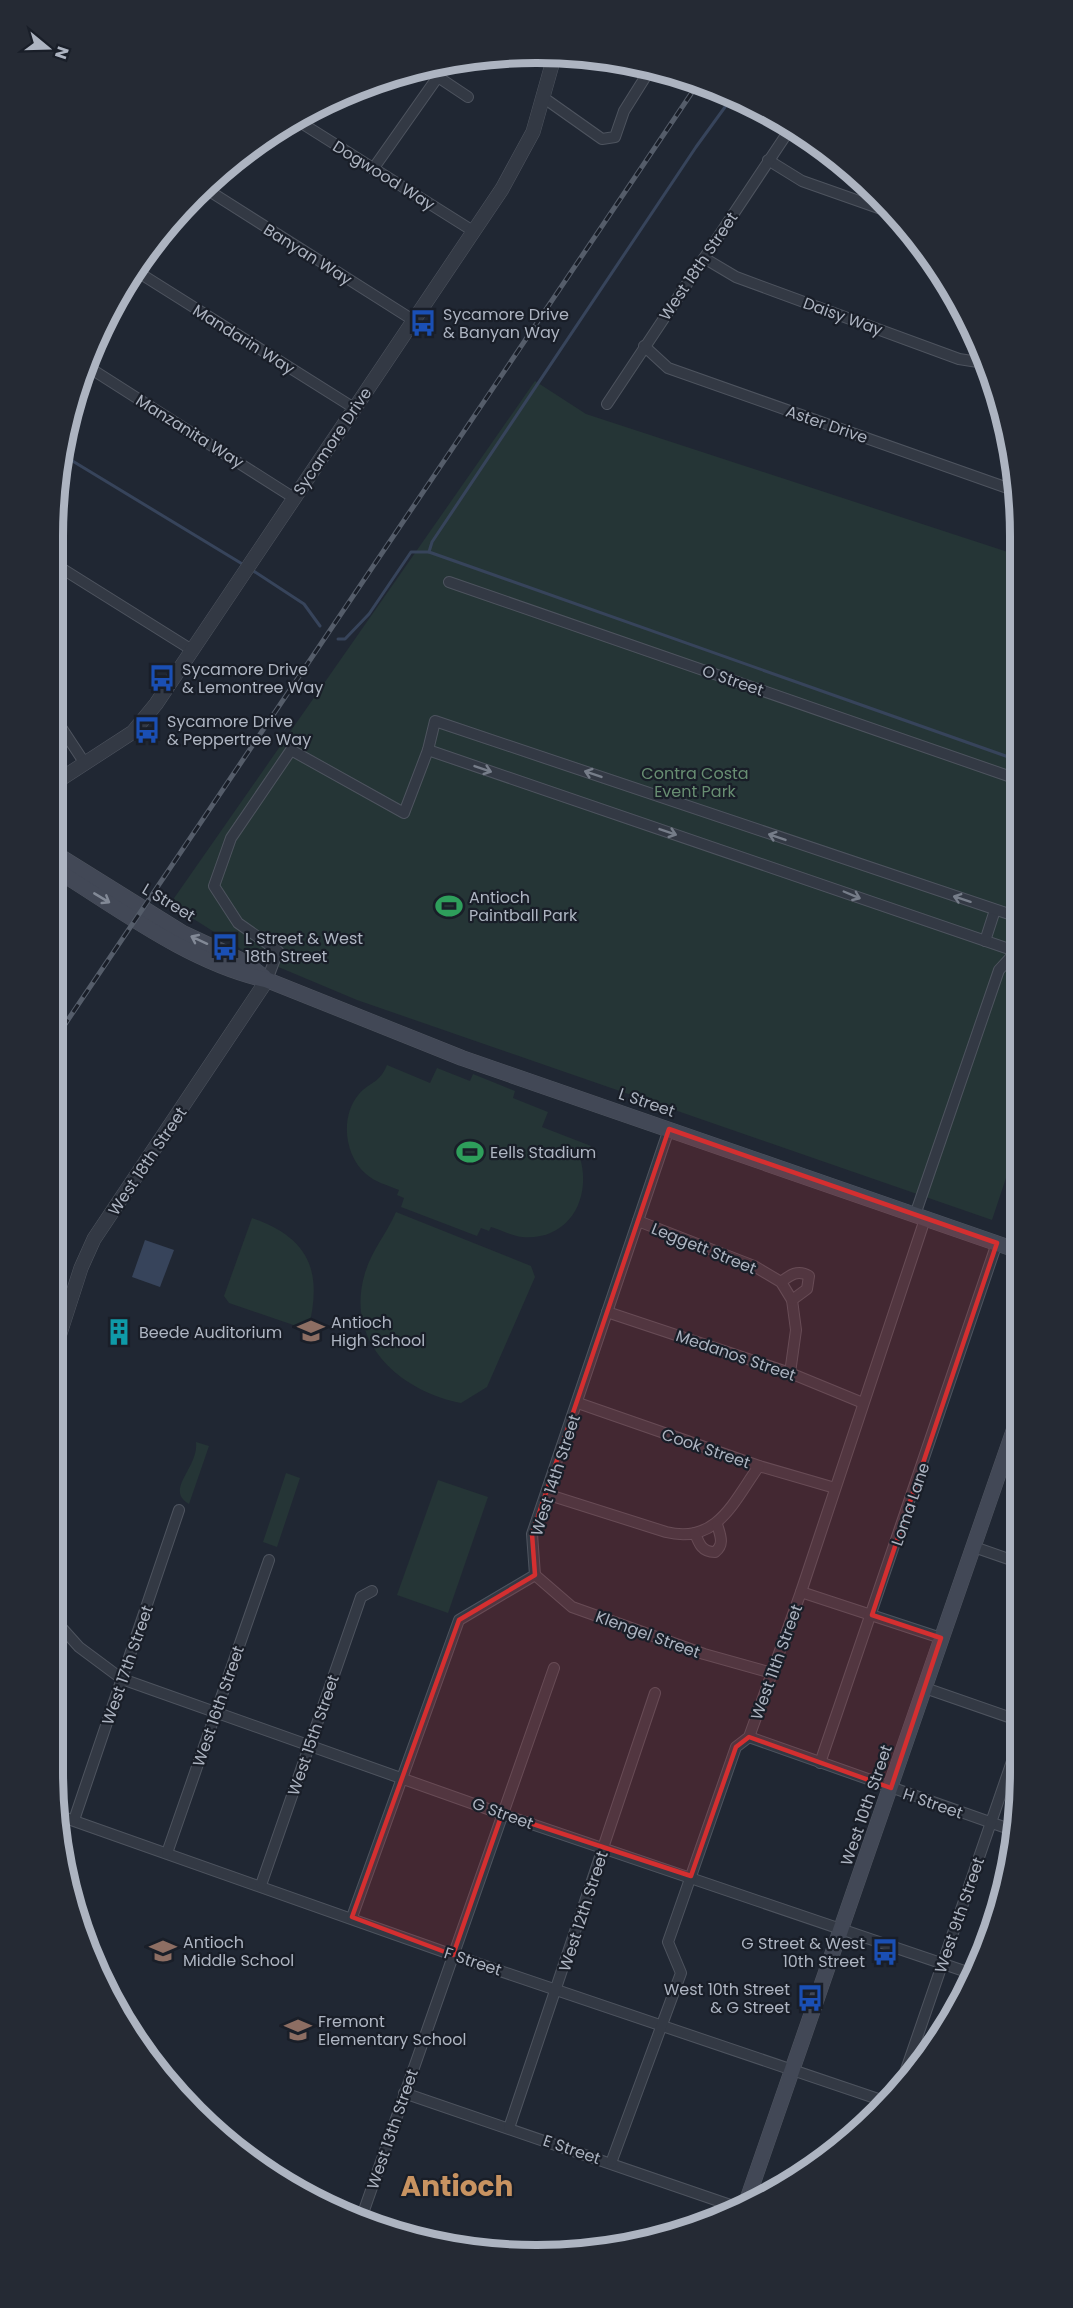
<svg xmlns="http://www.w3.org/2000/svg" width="1073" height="2308" font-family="Poppins,sans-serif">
<rect width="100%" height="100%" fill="#202733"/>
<g fill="#253536">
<polygon points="535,381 586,414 1017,555 1018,1142 992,1220 357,1000 252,956 170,904"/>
<path d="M 387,1065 L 430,1083 L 437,1068 L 470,1081 L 473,1074 L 515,1091 L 513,1098 L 548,1112 L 542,1127 L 591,1146 L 585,1159 L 580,1158 C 592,1198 569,1241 522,1237 C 512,1236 501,1230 491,1227 L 489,1231 L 481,1228 L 477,1236 L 401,1207 L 404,1198 L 397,1195 L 399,1190 C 387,1185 375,1182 366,1174 C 344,1155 340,1116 359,1094 C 372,1080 379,1084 387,1065 Z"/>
<path d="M 396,1212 L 531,1266 L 535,1277 L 487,1387 L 461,1403 C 400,1391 344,1342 365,1273 C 372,1250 387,1233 396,1212 Z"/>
<path d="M 252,1218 C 310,1238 323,1272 308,1330 L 229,1303 L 224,1296 Z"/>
<path d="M 196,1442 L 209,1446 L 189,1504 C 164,1489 199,1468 196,1442 Z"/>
<polygon points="286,1473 300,1478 277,1547 263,1542"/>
<polygon points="438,1480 488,1497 448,1613 397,1595"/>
</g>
<polygon fill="#37445b" points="145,1240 174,1250 160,1287 132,1277"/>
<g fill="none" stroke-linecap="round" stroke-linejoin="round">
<g stroke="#37445b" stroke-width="3">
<polyline points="61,454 244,565"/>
<polyline points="429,552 432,542 696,147 733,96"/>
<polyline points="252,570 304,604 320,626"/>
<polyline points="338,639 345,639 369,614 411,552 429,552 1017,760"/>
</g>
<defs>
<g id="minor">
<polyline points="438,77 468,97"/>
<polyline points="544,98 602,139 615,137 624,111 651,68"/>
<polyline points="295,119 473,231"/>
<polyline points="768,160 802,181 890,212"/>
<polyline points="373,169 449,61"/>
<polyline points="203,187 413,320"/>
<polyline points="704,258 736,277 959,359 978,362 986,360"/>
<polyline points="133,269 354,408"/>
<polyline points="644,346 668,368 1016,491"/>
<polyline points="85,365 294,498"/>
<polyline points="607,404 790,129"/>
<polyline points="53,563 192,650"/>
<polyline points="449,582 1017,779"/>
<polyline points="53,715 84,762"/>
<polyline points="428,750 1018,952"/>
<polyline points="1018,934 1018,949"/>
<polyline points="985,941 995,910"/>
<polyline points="267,980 278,951 238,923 214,886 231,838 291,750 404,813 428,750 435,721 1018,917"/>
<polyline points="915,1215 999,970 1010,958 1018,958"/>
<polyline points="638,1221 754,1266 781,1282 792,1300 796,1330 790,1373"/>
<path d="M 781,1282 C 790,1275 798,1269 809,1276 L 807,1289 L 792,1300"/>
<polyline points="607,1312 790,1373 863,1403"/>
<polyline points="578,1403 759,1466 835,1488"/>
<path d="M 546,1494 L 666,1532 C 717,1545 734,1501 759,1466"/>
<path d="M 695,1533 C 699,1544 702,1552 715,1552 C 725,1544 720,1535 717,1524"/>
<polyline points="974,1547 1020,1563"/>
<polyline points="535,1575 572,1607 704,1654 772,1673"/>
<polyline points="801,1592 941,1638"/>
<polyline points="53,1618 79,1647 122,1679 502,1814 973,1974"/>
<polyline points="925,1688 1020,1721"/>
<polyline points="749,1737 1015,1831"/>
<polyline points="820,1763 997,1243"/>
<polyline points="60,1816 453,1955 887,2102"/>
<polyline points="74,1820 179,1510"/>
<polyline points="167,1853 269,1560"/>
<polyline points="261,1885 361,1597 372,1591"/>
<polyline points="352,1917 459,1620 535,1575 532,1534 669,1129"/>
<polyline points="404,2093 739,2208"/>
<polyline points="898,2093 1020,1738"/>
<polyline points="509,2128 655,1693"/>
<polyline points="611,2163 681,1973 668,1942 736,1747 749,1737 801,1592 925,1219"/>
<polyline points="362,2216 554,1668"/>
</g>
<g id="tertiary">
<polyline points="53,784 133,732 156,704 502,189 533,132 555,54"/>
<polyline points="53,1355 81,1268 94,1239 267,980"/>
</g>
<g id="secondary">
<polyline points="53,852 183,933 243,961 264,977"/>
<path d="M 53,868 C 118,908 191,964 267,980 L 462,1058 L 1019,1251"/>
<polyline points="745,2206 1019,1415"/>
</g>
</defs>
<use href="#minor" stroke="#4e545f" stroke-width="12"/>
<use href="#tertiary" stroke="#4e545f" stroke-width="15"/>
<use href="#secondary" stroke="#4e545f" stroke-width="16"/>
<use href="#minor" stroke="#333944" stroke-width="10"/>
<use href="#tertiary" stroke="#333944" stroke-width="14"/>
<use href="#secondary" stroke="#424856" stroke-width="15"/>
<defs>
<polyline id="rail" points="53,1042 699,82"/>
</defs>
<use href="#rail" stroke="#555d6a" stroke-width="5"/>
<use href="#rail" stroke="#191e28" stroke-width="3" stroke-dasharray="9" stroke-linecap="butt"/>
</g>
<defs><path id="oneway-shaft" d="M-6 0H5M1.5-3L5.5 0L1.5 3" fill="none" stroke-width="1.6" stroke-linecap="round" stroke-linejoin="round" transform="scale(1.5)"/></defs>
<g stroke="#767d89">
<use href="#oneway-shaft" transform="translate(483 769) rotate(19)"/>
<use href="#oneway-shaft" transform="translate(593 774) rotate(-161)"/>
<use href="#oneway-shaft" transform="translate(668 832) rotate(19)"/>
<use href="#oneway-shaft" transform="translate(777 837) rotate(-161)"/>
<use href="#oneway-shaft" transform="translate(852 895) rotate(23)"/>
<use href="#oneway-shaft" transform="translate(962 899) rotate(-162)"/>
</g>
<g stroke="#828996">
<use href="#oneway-shaft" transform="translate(102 898) rotate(31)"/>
<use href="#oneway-shaft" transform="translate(199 940) rotate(-155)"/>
</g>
<path fill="#d42f30" fill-opacity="0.2" stroke="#d42f30" stroke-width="4.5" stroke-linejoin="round" d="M 669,1129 L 997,1243 L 872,1615 L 941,1638 L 891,1788 L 749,1737 L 736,1747 L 691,1876 L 502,1814 L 453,1955 L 352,1917 L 459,1620 L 535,1575 L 532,1534 Z"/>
<defs>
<symbol id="bus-bare" viewBox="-9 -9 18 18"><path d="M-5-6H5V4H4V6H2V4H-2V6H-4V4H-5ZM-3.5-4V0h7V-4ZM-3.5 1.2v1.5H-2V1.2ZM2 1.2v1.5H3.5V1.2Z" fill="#1a4fb4" stroke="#191e28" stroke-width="2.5" paint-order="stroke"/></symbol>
<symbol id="stadium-bare" viewBox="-9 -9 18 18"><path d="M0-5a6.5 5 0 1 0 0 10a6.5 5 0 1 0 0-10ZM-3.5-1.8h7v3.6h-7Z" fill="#2e9e5b" stroke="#191e28" stroke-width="2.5" paint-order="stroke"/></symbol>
<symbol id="school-bare" viewBox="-9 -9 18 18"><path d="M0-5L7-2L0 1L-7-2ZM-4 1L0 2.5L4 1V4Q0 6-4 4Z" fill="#8d6e63" stroke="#191e28" stroke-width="2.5" paint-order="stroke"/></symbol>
<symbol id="building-bare" viewBox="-9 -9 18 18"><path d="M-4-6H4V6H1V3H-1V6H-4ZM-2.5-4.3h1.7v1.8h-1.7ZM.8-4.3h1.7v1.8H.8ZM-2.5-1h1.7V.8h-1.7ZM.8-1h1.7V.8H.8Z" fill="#0f9aa8" stroke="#191e28" stroke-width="2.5" paint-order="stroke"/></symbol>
</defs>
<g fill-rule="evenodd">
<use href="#bus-bare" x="404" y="304" width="38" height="38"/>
<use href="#bus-bare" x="143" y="659" width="38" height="38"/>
<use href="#bus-bare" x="128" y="711" width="38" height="38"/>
<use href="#stadium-bare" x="430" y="887" width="38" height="38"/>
<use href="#bus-bare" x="206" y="928" width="38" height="38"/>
<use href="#stadium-bare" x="451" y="1133" width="38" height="38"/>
<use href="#school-bare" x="292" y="1312" width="38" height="38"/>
<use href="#building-bare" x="100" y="1313" width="38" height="38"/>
<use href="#school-bare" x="144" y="1932" width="38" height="38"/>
<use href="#bus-bare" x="866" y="1933" width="38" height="38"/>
<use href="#bus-bare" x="791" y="1979" width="38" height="38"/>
<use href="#school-bare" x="279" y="2011" width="38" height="38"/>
</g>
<g text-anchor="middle" stroke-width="4.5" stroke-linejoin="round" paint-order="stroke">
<g font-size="16" fill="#adb4c1" stroke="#191e28">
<text transform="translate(384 175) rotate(32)" y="6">Dogwood Way</text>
<text transform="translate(308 254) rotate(32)" y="6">Banyan Way</text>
<text transform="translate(698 266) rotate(-56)" y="6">West 18th Street</text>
<text transform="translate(843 316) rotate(20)" y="6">Daisy Way</text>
<text transform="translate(244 339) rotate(32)" y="6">Mandarin Way</text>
<text transform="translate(827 424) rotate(19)" y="6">Aster Drive</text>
<text transform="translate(190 431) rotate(32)" y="6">Manzanita Way</text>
<text transform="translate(332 441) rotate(-56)" y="6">Sycamore Drive</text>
<text transform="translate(733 680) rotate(19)" y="6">O Street</text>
<text transform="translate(169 902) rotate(31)" y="6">L Street</text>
<text transform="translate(647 1102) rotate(19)" y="6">L Street</text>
<text transform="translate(147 1161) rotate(-56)" y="6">West 18th Street</text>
<text transform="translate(704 1248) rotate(22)" y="6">Leggett Street</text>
<text transform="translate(736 1355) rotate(19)" y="6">Medanos Street</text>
<text transform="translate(706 1448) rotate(19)" y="6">Cook Street</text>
<text transform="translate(555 1475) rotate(-72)" y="6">West 14th Street</text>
<text transform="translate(910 1504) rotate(-71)" y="6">Loma Lane</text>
<text transform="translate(648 1634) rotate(20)" y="6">Klengel Street</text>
<text transform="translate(776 1662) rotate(-70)" y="6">West 11th Street</text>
<text transform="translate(127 1665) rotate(-71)" y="6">West 17th Street</text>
<text transform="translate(218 1706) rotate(-71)" y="6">West 16th Street</text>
<text transform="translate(313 1735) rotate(-71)" y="6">West 15th Street</text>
<text transform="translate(933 1803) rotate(19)" y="6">H Street</text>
<text transform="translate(866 1805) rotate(-71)" y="6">West 10th Street</text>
<text transform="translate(503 1813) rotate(20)" y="6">G Street</text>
<text transform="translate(583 1911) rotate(-72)" y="6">West 12th Street</text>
<text transform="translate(959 1915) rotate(-71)" y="6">West 9th Street</text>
<text transform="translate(473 1961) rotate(18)" y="6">F Street</text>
<text transform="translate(392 2129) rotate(-71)" y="6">West 13th Street</text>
<text transform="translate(572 2149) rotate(19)" y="6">E Street</text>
</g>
<g font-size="16" fill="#adb4c1" stroke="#191e28" text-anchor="start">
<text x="443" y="320">Sycamore Drive<tspan x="443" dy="18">&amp; Banyan Way</tspan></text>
<text x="182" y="675">Sycamore Drive<tspan x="182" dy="18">&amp; Lemontree Way</tspan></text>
<text x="167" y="727">Sycamore Drive<tspan x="167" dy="18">&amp; Peppertree Way</tspan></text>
<text x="469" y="903">Antioch<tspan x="469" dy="18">Paintball Park</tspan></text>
<text x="245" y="944">L Street &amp; West<tspan x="245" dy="18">18th Street</tspan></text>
<text x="490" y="1158">Eells Stadium</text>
<text x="331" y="1328">Antioch<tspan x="331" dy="18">High School</tspan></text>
<text x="139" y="1338">Beede Auditorium</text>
<text x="183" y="1948">Antioch<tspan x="183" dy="18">Middle School</tspan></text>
<text x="865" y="1949" text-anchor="end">G Street &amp; West<tspan x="865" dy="18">10th Street</tspan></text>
<text x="790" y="1995" text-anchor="end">West 10th Street<tspan x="790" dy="18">&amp; G Street</tspan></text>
<text x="318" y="2027">Fremont<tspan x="318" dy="18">Elementary School</tspan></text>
</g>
<g font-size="16" fill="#688e72" stroke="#191e28">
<text x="695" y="779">Contra Costa<tspan x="695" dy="18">Event Park</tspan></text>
</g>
<g font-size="28" font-weight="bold" fill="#c89361" stroke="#191e28">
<text x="457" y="2196">Antioch</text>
</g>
</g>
<path d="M0 0H1073V2308H0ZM536 63H537A473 473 0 0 1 1010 536V1772A473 473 0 0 1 537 2245H536A473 473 0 0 1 63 1772V536A473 473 0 0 1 536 63Z" fill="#252a34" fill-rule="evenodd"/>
<path fill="none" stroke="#adb4c1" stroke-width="8" d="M536 63H537A473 473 0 0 1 1010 536V1772A473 473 0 0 1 537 2245H536A473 473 0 0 1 63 1772V536A473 473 0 0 1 536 63Z"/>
<g transform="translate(48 48) rotate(109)" stroke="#191e28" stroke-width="4.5" paint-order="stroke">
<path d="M0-4.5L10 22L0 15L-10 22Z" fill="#adb4c1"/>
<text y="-9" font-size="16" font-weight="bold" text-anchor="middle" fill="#adb4c1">N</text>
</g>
</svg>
